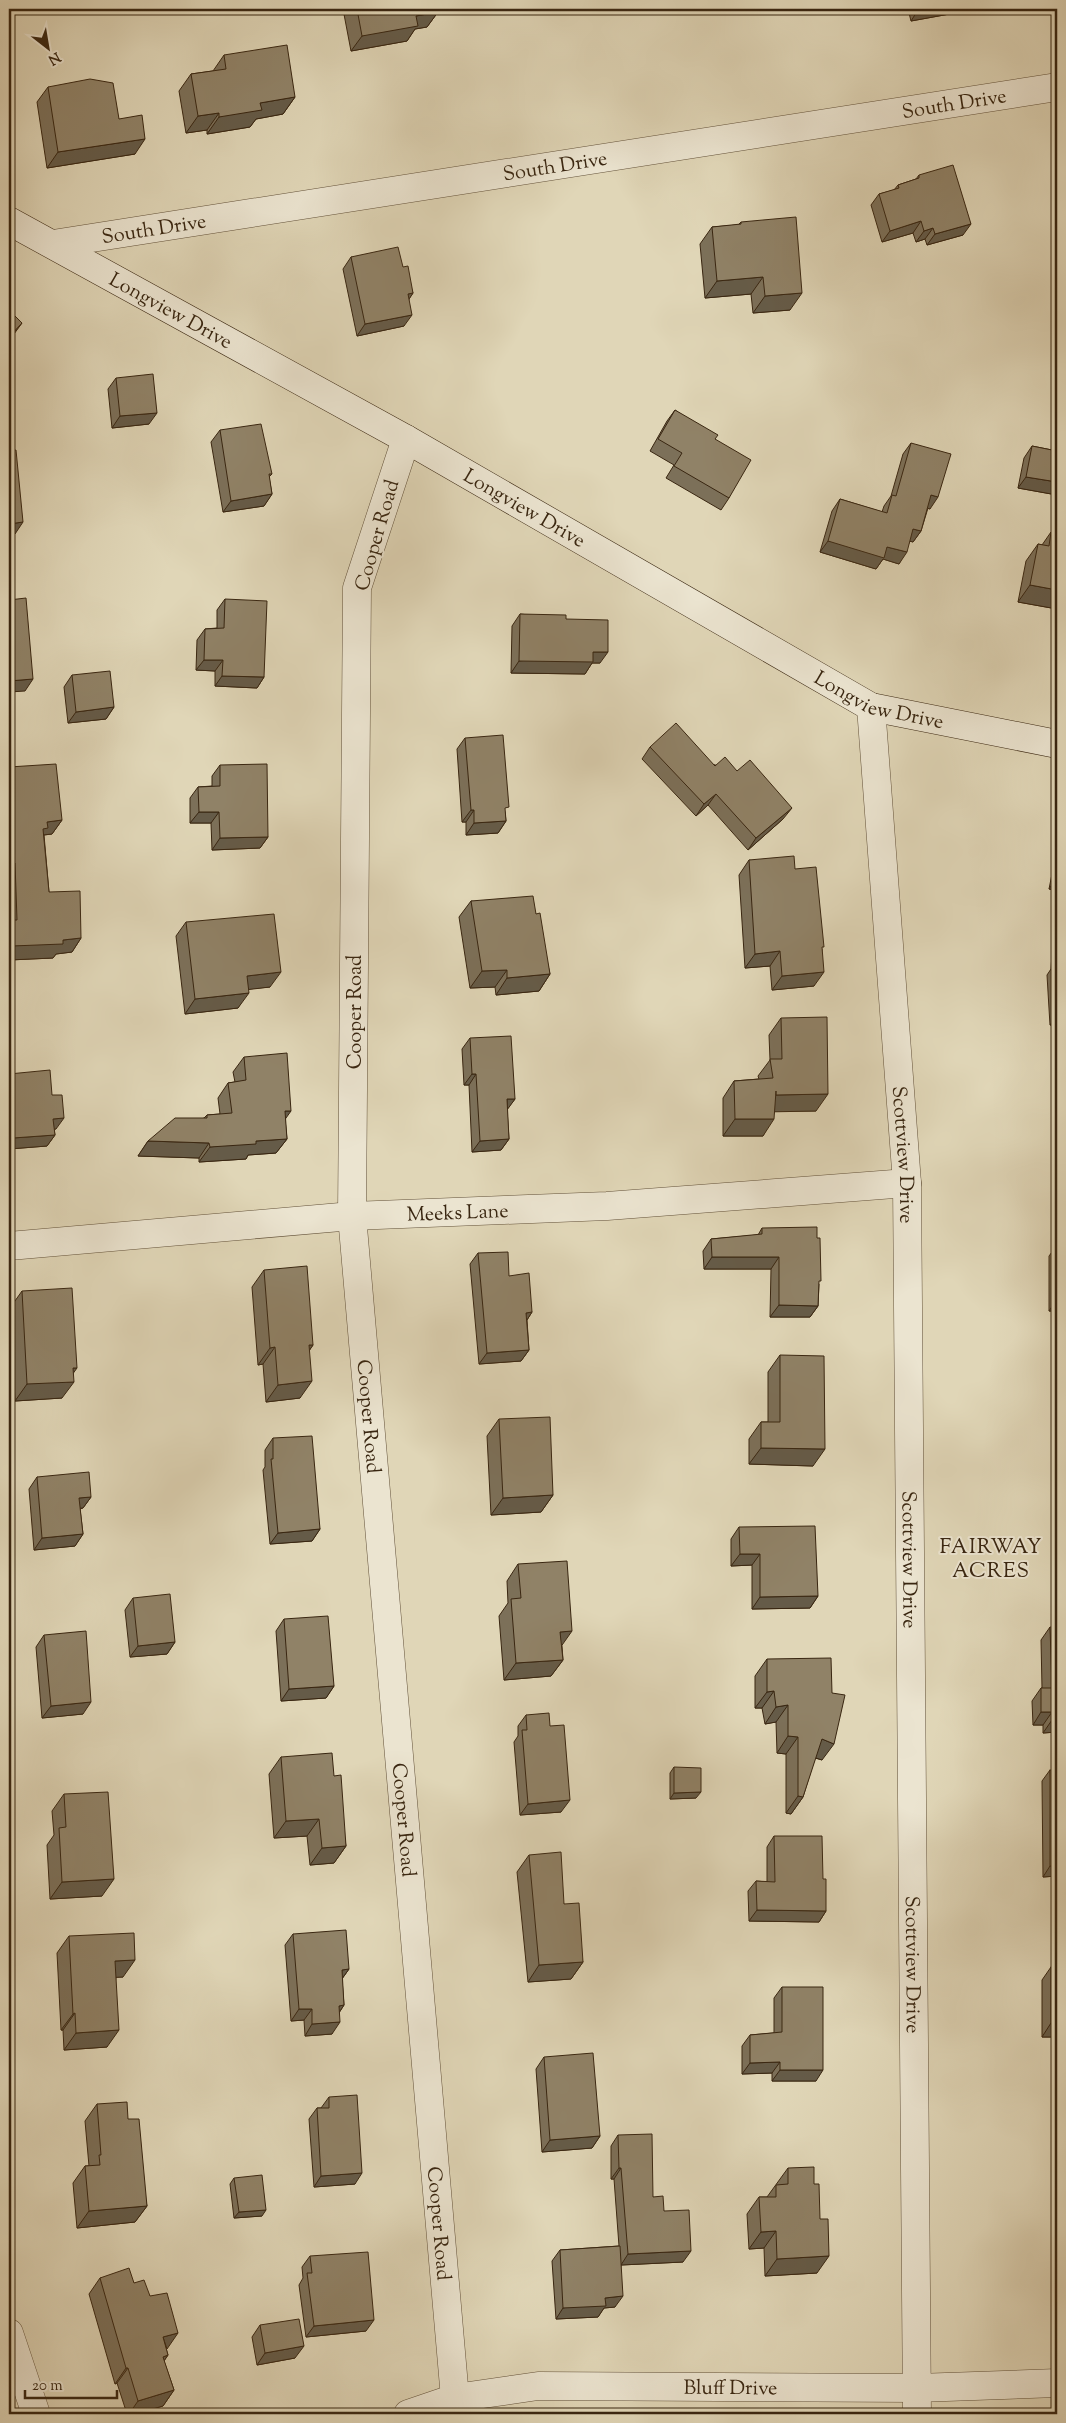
<svg xmlns="http://www.w3.org/2000/svg" width="1066" height="2423" font-family="'Sorts Mill Goudy',serif">
<rect width="100%" height="100%" fill="#e0d6b7"/>
<filter id="stains"><feTurbulence type="fractalNoise" baseFrequency=".004" numOctaves="4"/><feColorMatrix values="0 0 0 0 .2 0 0 0 0 .09 0 0 0 0 .02 0 0 0 .5 -.17"/></filter>
<radialGradient id="worn" r=".72"><stop offset=".6" stop-color="#630" stop-opacity="0"/><stop offset="1" stop-color="#630" stop-opacity=".3"/></radialGradient>
<g fill="none" stroke-linecap="round" stroke-linejoin="round">
<defs>
<g id="street">
<path id="s1" d="M 53,244 L 1057,87"/>
<path id="s2" d="M 406,439 L 357,588 L 352,1216 L 455,2398"/>
<path id="s3" d="M 871,707 L 907,1183 L 917,2414"/>
<path id="s4" d="M 9,1246 L 352,1216 L 607,1206 L 907,1183"/>
<polyline points="9,2333 36,2414"/>
<path id="s5" d="M 408,2414 L 455,2398 L 538,2386 L 917,2388 L 1057,2383"/>
</g>
<g id="secondary">
<path id="s6" d="M 9,221 L 406,439 L 871,707 L 1057,744"/>
</g>
</defs>
<use href="#street" stroke="#63523a" stroke-width="29"/>
<use href="#secondary" stroke="#392611" stroke-width="29"/>
<use href="#street" stroke="#ebe4d0" stroke-width="28"/>
<use href="#secondary" stroke="#ebe4d0" stroke-width="28"/>
</g>
<g fill="#7c7059" stroke="#392611">
<polygon points="343,9 437,9 438,12 427,27 415,29 407,41 351,51"/>
<polygon points="612,9 630,9 613,13"/>
<polygon points="908,9 968,9 966,11 911,21"/>
<polygon points="224,55 295,97 283,114 256,119 250,127 207,134 207,130 186,133 179,91 191,74 213,71"/>
<polygon points="48,87 119,119 135,154 47,168 37,102"/>
<polygon points="919,175 963,235 927,245 925,239 916,242 913,233 882,242 871,205 879,194 894,190 898,185 916,179"/>
<polygon points="741,222 790,310 753,313 751,294 705,298 700,244 712,227 738,225"/>
<polygon points="351,257 403,267 413,293 409,299 404,326 357,336 343,269"/>
<polygon points="116,378 149,424 112,428 108,389"/>
<polygon points="675,410 715,439 729,498 721,510 666,478 674,465 650,451 667,421"/>
<polygon points="220,430 272,474 269,477 272,494 264,506 223,512 211,442"/>
<polygon points="911,443 930,509 928,508 921,531 913,542 910,541 899,564 883,559 876,569 820,552 832,511 840,499 882,512 884,506 891,496 903,454"/>
<polygon points="1032,446 1057,451 1057,495 1018,488 1024,458"/>
<polygon points="1051,532 1057,609 1018,602 1026,561 1038,544 1042,545"/>
<polygon points="225,599 264,677 257,688 215,686 215,671 196,670 197,640 205,629 217,628 217,610"/>
<polygon points="520,614 566,619 600,663 592,663 585,674 511,673 512,626"/>
<polygon points="72,675 114,707 106,719 68,723 64,687"/>
<polygon points="465,738 505,812 506,821 498,833 466,835 466,822 462,822 457,749"/>
<polygon points="650,747 737,771 783,819 748,850 708,805 696,816 642,759"/>
<polygon points="220,765 268,837 260,848 212,850 211,823 190,823 190,798 198,787 212,786 212,776"/>
<polygon points="9,767 62,820 52,834 44,835 49,892 81,938 72,952 56,954 53,958 9,960"/>
<polygon points="1057,849 1057,890 1049,889"/>
<polygon points="749,860 795,869 822,950 814,986 772,990 770,966 745,968 739,875"/>
<polygon points="471,901 536,914 550,974 539,991 496,995 495,987 470,988 459,917"/>
<polygon points="186,922 270,987 248,989 238,1008 185,1014 176,936"/>
<polygon points="1057,933 1057,1025 1050,1025 1047,975 1051,969 1053,939"/>
<polygon points="781,1018 816,1111 775,1111 763,1136 723,1136 723,1098 734,1081 759,1079 758,1076 770,1060 769,1035"/>
<polygon points="470,1038 515,1099 507,1109 509,1139 501,1150 472,1152 469,1085 464,1085 462,1049"/>
<polygon points="244,1057 285,1119 287,1139 276,1153 248,1155 246,1159 199,1162 199,1158 138,1156 148,1141 204,1118 207,1115 220,1114 218,1098 228,1083 235,1082 233,1072"/>
<polygon points="9,1074 52,1095 56,1129 54,1129 55,1135 47,1146 9,1149"/>
<polygon points="1057,1198 1057,1311 1049,1311 1049,1256 1052,1252 1054,1203"/>
<polygon points="762,1228 819,1284 818,1306 810,1317 770,1317 771,1269 704,1269 703,1251 711,1239 758,1235"/>
<polygon points="478,1253 509,1276 532,1312 527,1320 529,1350 521,1361 479,1364 470,1264"/>
<polygon points="264,1270 313,1345 309,1351 300,1398 266,1402 263,1364 258,1365 252,1287"/>
<polygon points="22,1291 62,1398 15,1401 10,1308"/>
<polygon points="780,1355 813,1466 749,1464 749,1439 761,1422 768,1422 768,1372"/>
<polygon points="499,1419 553,1495 541,1512 491,1515 487,1436"/>
<polygon points="273,1438 320,1529 312,1541 270,1544 263,1470 265,1467 265,1450"/>
<polygon points="37,1477 91,1497 83,1508 80,1509 83,1534 75,1546 34,1550 29,1489"/>
<polygon points="739,1527 818,1596 810,1608 752,1609 752,1565 731,1566 731,1539"/>
<polygon points="518,1564 562,1646 563,1660 551,1676 504,1680 499,1616 508,1603 507,1581"/>
<polygon points="133,1598 175,1642 167,1654 130,1657 125,1610"/>
<polygon points="284,1619 334,1686 326,1698 281,1701 276,1631"/>
<polygon points="1050,1627 1057,1732 1043,1733 1043,1725 1033,1725 1032,1701 1041,1688 1042,1688 1041,1640"/>
<polygon points="44,1635 83,1714 42,1718 36,1647"/>
<polygon points="767,1659 822,1760 815,1758 803,1797 791,1814 786,1813 786,1754 777,1753 776,1722 765,1724 762,1708 755,1708 755,1676"/>
<polygon points="526,1715 550,1726 561,1812 520,1815 514,1742 518,1736 518,1726"/>
<polygon points="281,1757 334,1776 346,1846 334,1863 310,1865 307,1836 274,1838 269,1774"/>
<polygon points="674,1767 696,1798 670,1799 670,1773"/>
<polygon points="1050,1770 1057,1876 1043,1877 1042,1781"/>
<polygon points="64,1794 102,1896 50,1899 47,1845 54,1835 52,1811"/>
<polygon points="774,1836 826,1911 819,1922 749,1921 748,1891 756,1881 767,1882 767,1847"/>
<polygon points="529,1855 564,1904 583,1962 571,1979 528,1982 517,1872"/>
<polygon points="293,1934 349,1969 342,1979 344,2005 339,2013 332,2034 305,2036 304,2020 291,2021 285,1945"/>
<polygon points="69,1936 123,1977 116,1977 107,2047 64,2050 63,2030 61,2030 57,1953"/>
<polygon points="1057,1939 1057,2037 1042,2037 1042,1980 1051,1967 1055,1967 1055,1942"/>
<polygon points="782,1987 816,2081 772,2081 772,2073 742,2074 742,2046 750,2035 774,2033 774,1998"/>
<polygon points="544,2057 600,2136 592,2148 542,2152 536,2069"/>
<polygon points="329,2097 355,2184 314,2187 309,2119 317,2108 321,2108"/>
<polygon points="97,2104 128,2119 147,2206 135,2222 77,2228 73,2183 85,2166 89,2166 85,2121"/>
<polygon points="618,2135 653,2197 664,2211 683,2262 621,2265 615,2307 604,2308 598,2317 556,2319 552,2261 560,2250 619,2246 614,2179 611,2179 611,2146"/>
<polygon points="788,2168 817,2273 765,2276 764,2248 749,2249 747,2214 759,2197 767,2197"/>
<polygon points="234,2178 262,2216 234,2218 230,2184"/>
<polygon points="310,2256 366,2331 306,2337 299,2285 303,2278 302,2267"/>
<polygon points="100,2278 134,2283 150,2296 168,2355 164,2361 174,2390 163,2406 135,2414 127,2414 117,2383 115,2384 89,2294"/>
<polygon points="260,2325 295,2358 257,2365 252,2337"/>
</g>
<g fill="#655b48" stroke="#392611">
<polygon points="616,9 630,9 613,13"/>
<polygon points="927,9 968,9 966,11 911,21 918,10"/>
<polygon points="438,12 427,27 415,29 407,41 351,51 362,36 416,16"/>
<polygon points="295,97 283,114 256,119 250,127 207,134 219,117 260,103"/>
<polygon points="219,113 207,130 186,133 198,116"/>
<polygon points="145,139 135,154 47,168 58,152"/>
<polygon points="921,221 913,233 882,242 890,231"/>
<polygon points="971,224 963,235 927,245 935,234"/>
<polygon points="933,228 925,239 916,242 924,231"/>
<polygon points="763,277 751,294 705,298 717,281"/>
<polygon points="413,293 405,305 408,294"/>
<polygon points="802,293 790,310 753,313 765,296"/>
<polygon points="412,315 404,326 357,336 365,324"/>
<polygon points="22,323 14,334 9,340 9,337"/>
<polygon points="157,413 149,424 112,428 120,416"/>
<polygon points="1026,477 1057,482 1057,495 1018,488"/>
<polygon points="272,494 264,506 223,512 231,501"/>
<polygon points="931,495 938,497 930,509 923,507"/>
<polygon points="23,522 15,534 9,535 9,524"/>
<polygon points="913,529 921,531 913,542 905,540"/>
<polygon points="828,541 887,547 907,552 899,564 883,559 876,569 820,552"/>
<polygon points="1030,585 1057,590 1057,609 1018,602"/>
<polygon points="593,652 608,652 600,663 592,663 585,674 511,673 519,661"/>
<polygon points="204,660 223,660 215,671 196,670"/>
<polygon points="222,676 264,677 257,688 215,686"/>
<polygon points="33,679 25,691 9,692 9,681"/>
<polygon points="114,707 106,719 68,723 76,712"/>
<polygon points="716,794 708,805 696,816 704,804"/>
<polygon points="792,808 783,819 748,850 756,838"/>
<polygon points="471,810 474,810 466,822 462,822"/>
<polygon points="199,812 219,812 211,823 190,823"/>
<polygon points="62,820 52,834 43,835 34,843 47,822"/>
<polygon points="506,821 498,833 466,835 474,823"/>
<polygon points="268,837 260,848 212,850 220,838"/>
<polygon points="15,863 9,872 9,864"/>
<polygon points="1057,877 1057,890 1049,889"/>
<polygon points="81,938 72,952 56,954 53,958 9,960 9,951 12,946"/>
<polygon points="780,951 770,966 745,968 755,954"/>
<polygon points="507,970 495,987 470,988 482,971"/>
<polygon points="281,972 270,987 236,991 247,976"/>
<polygon points="824,972 814,986 772,990 782,976"/>
<polygon points="550,974 539,991 496,995 507,978"/>
<polygon points="249,993 238,1008 185,1014 195,999"/>
<polygon points="1057,1016 1057,1025 1050,1025"/>
<polygon points="472,1074 476,1074 469,1085 464,1085"/>
<polygon points="828,1094 816,1111 764,1112 776,1095"/>
<polygon points="507,1099 515,1099 507,1110"/>
<polygon points="285,1111 291,1111 281,1125"/>
<polygon points="64,1118 56,1129 45,1130 53,1119"/>
<polygon points="735,1119 774,1119 763,1136 723,1136"/>
<polygon points="55,1135 47,1146 9,1149 9,1144 13,1138"/>
<polygon points="287,1139 276,1153 248,1155 246,1159 199,1162 210,1147 256,1141"/>
<polygon points="509,1139 501,1150 472,1152 480,1141"/>
<polygon points="148,1141 209,1143 199,1158 138,1156"/>
<polygon points="712,1257 779,1257 771,1269 704,1269"/>
<polygon points="1057,1299 1057,1311 1049,1311"/>
<polygon points="779,1305 818,1306 810,1317 770,1317"/>
<polygon points="532,1312 525,1323 526,1313"/>
<polygon points="309,1345 313,1345 301,1362"/>
<polygon points="275,1347 263,1364 258,1365 270,1348"/>
<polygon points="529,1350 521,1361 479,1364 487,1353"/>
<polygon points="73,1368 77,1368 67,1382 74,1382 62,1398 15,1401 27,1384"/>
<polygon points="312,1381 300,1398 266,1402 278,1385"/>
<polygon points="761,1448 825,1449 813,1466 749,1464"/>
<polygon points="553,1495 541,1512 491,1515 503,1498"/>
<polygon points="91,1497 83,1508 71,1509 79,1498"/>
<polygon points="320,1529 312,1541 270,1544 278,1533"/>
<polygon points="83,1534 75,1546 34,1550 42,1538"/>
<polygon points="740,1554 760,1554 752,1565 731,1566"/>
<polygon points="818,1596 810,1608 752,1609 760,1597"/>
<polygon points="572,1631 560,1648 560,1632"/>
<polygon points="175,1642 167,1654 130,1657 138,1646"/>
<polygon points="563,1660 551,1676 504,1680 516,1663"/>
<polygon points="334,1686 326,1698 281,1701 289,1689"/>
<polygon points="774,1691 762,1708 755,1708 767,1692"/>
<polygon points="91,1702 83,1714 42,1718 51,1706"/>
<polygon points="788,1705 776,1722 765,1724 776,1707"/>
<polygon points="1041,1712 1052,1712 1043,1725 1033,1725"/>
<polygon points="1052,1720 1057,1720 1057,1732 1043,1733"/>
<polygon points="788,1736 798,1737 786,1754 777,1753"/>
<polygon points="822,1739 834,1744 822,1760 810,1756"/>
<polygon points="701,1792 696,1798 670,1799 674,1793"/>
<polygon points="798,1796 803,1797 791,1814 786,1813"/>
<polygon points="570,1800 561,1812 520,1815 528,1804"/>
<polygon points="319,1819 307,1836 274,1838 286,1821"/>
<polygon points="346,1846 334,1863 310,1865 322,1848"/>
<polygon points="1050,1866 1057,1866 1057,1876 1043,1877"/>
<polygon points="114,1879 102,1896 50,1899 62,1882"/>
<polygon points="757,1910 826,1911 819,1922 749,1921"/>
<polygon points="135,1960 123,1977 103,1978 115,1961"/>
<polygon points="583,1962 571,1979 528,1982 539,1965"/>
<polygon points="349,1969 341,1980 342,1970"/>
<polygon points="344,2005 336,2017 339,2006"/>
<polygon points="299,2009 312,2009 304,2020 291,2021"/>
<polygon points="75,2013 63,2030 61,2030 73,2014"/>
<polygon points="340,2022 332,2034 305,2036 312,2024"/>
<polygon points="1051,2023 1057,2023 1057,2037 1042,2037"/>
<polygon points="119,2030 107,2047 64,2050 76,2033"/>
<polygon points="780,2062 772,2073 742,2074 750,2063"/>
<polygon points="780,2070 823,2070 816,2081 772,2081"/>
<polygon points="600,2136 592,2148 542,2152 550,2140"/>
<polygon points="619,2168 621,2168 614,2179 611,2179"/>
<polygon points="362,2173 355,2184 314,2187 321,2176"/>
<polygon points="147,2206 135,2222 77,2228 89,2211"/>
<polygon points="266,2210 262,2216 234,2218 239,2212"/>
<polygon points="776,2231 764,2248 749,2249 761,2232"/>
<polygon points="691,2251 683,2262 621,2265 628,2254"/>
<polygon points="829,2256 817,2273 765,2276 777,2259"/>
<polygon points="623,2296 615,2307 604,2308 598,2317 556,2319 563,2308 605,2298"/>
<polygon points="374,2320 366,2331 306,2337 314,2326"/>
<polygon points="178,2333 167,2349 163,2337"/>
<polygon points="304,2346 295,2358 257,2365 265,2353"/>
<polygon points="168,2355 157,2371 163,2357"/>
<polygon points="126,2368 128,2368 117,2383 115,2384"/>
<polygon points="174,2390 163,2406 135,2414 129,2414 138,2401"/>
</g>
<g fill="#908267" stroke="#392611">
<polygon points="357,9 437,9 438,12 416,16 418,26 362,36"/>
<polygon points="918,9 927,9 918,10"/>
<polygon points="287,45 295,97 260,103 262,110 219,117 219,113 198,116 191,74 226,69 224,55"/>
<polygon points="9,62 12,64 9,70"/>
<polygon points="90,79 113,83 119,119 142,115 145,139 58,152 48,87"/>
<polygon points="953,165 971,224 935,234 933,228 924,231 921,221 890,231 879,194 899,188 898,185 919,178 919,175"/>
<polygon points="796,217 802,293 765,296 763,277 717,281 712,227 741,224 741,222"/>
<polygon points="398,247 403,267 408,266 413,293 408,294 412,315 365,324 351,257"/>
<polygon points="9,310 22,323 9,337"/>
<polygon points="153,374 157,413 120,416 116,378"/>
<polygon points="675,410 718,435 715,439 751,460 729,498 674,466 682,453 658,439"/>
<polygon points="261,424 272,474 269,474 272,494 231,501 220,430"/>
<polygon points="911,443 951,454 938,497 931,495 921,531 913,529 907,552 887,547 884,558 828,541 840,499 887,513 892,495 896,496"/>
<polygon points="1032,446 1057,451 1057,482 1026,477"/>
<polygon points="16,450 23,522 9,524 9,451"/>
<polygon points="1051,532 1057,533 1057,590 1030,585 1038,544 1049,546"/>
<polygon points="26,598 33,679 9,681 9,600"/>
<polygon points="225,599 267,601 264,677 222,676 223,660 204,660 205,629 224,628"/>
<polygon points="520,614 566,615 566,619 608,620 608,652 593,652 593,662 519,661"/>
<polygon points="110,671 114,707 76,712 72,675"/>
<polygon points="676,723 715,766 725,757 737,771 750,760 792,808 756,838 716,794 704,804 650,747"/>
<polygon points="503,735 509,807 505,808 506,821 474,823 474,810 471,810 465,738"/>
<polygon points="56,764 62,820 47,822 48,828 43,829 49,892 80,891 81,938 63,940 63,944 12,946 11,920 17,920 15,863 9,864 9,767"/>
<polygon points="267,764 268,837 220,838 219,812 199,812 198,787 220,786 220,765"/>
<polygon points="794,856 795,869 816,867 824,947 822,947 824,972 782,976 780,951 755,954 749,860"/>
<polygon points="533,896 536,914 540,913 550,974 507,978 507,970 482,971 471,901"/>
<polygon points="274,914 281,972 247,976 249,993 195,999 186,922"/>
<polygon points="1055,963 1057,963 1057,995"/>
<polygon points="827,1017 828,1094 776,1095 776,1091 774,1119 735,1119 734,1081 773,1078 770,1059 782,1059 781,1018"/>
<polygon points="511,1036 515,1099 507,1099 509,1139 480,1141 476,1074 472,1074 470,1038"/>
<polygon points="287,1053 291,1111 285,1111 287,1139 256,1141 256,1144 210,1147 209,1143 148,1141 175,1118 207,1118 207,1115 232,1113 228,1083 246,1080 244,1057"/>
<polygon points="50,1070 52,1095 62,1095 64,1118 53,1119 55,1135 13,1138 9,1090 9,1074"/>
<polygon points="817,1227 817,1238 820,1238 821,1281 819,1281 818,1306 779,1305 779,1257 712,1257 711,1239 762,1234 762,1228"/>
<polygon points="508,1252 509,1276 529,1273 532,1312 526,1313 529,1350 487,1353 478,1253"/>
<polygon points="307,1266 313,1345 309,1345 312,1381 278,1385 275,1347 270,1348 264,1270"/>
<polygon points="72,1288 77,1368 73,1368 74,1382 27,1384 22,1291"/>
<polygon points="780,1355 824,1356 825,1449 761,1448 761,1422 780,1422"/>
<polygon points="550,1417 553,1495 503,1498 499,1419"/>
<polygon points="312,1436 320,1529 278,1533 271,1459 273,1459 273,1438"/>
<polygon points="89,1472 91,1497 79,1498 83,1534 42,1538 37,1477"/>
<polygon points="815,1526 818,1596 760,1597 760,1554 740,1554 739,1527"/>
<polygon points="567,1561 572,1631 560,1632 563,1660 516,1663 511,1599 521,1598 518,1564"/>
<polygon points="170,1594 175,1642 138,1646 133,1598"/>
<polygon points="328,1616 334,1686 289,1689 284,1619"/>
<polygon points="1050,1627 1057,1627 1057,1720 1052,1720 1052,1712 1041,1712 1041,1688 1052,1688"/>
<polygon points="86,1631 91,1702 51,1706 44,1635"/>
<polygon points="831,1658 832,1693 845,1695 834,1744 822,1739 803,1797 798,1796 798,1737 788,1736 788,1705 776,1707 774,1691 767,1692 767,1659"/>
<polygon points="549,1713 550,1726 564,1725 570,1800 528,1804 522,1730 527,1730 526,1715"/>
<polygon points="332,1753 334,1776 341,1775 346,1846 322,1848 319,1819 286,1821 281,1757"/>
<polygon points="674,1767 701,1768 701,1792 674,1793"/>
<rect x="1050" y="1770" width="7" height="96"/>
<polygon points="108,1792 114,1879 62,1882 59,1828 66,1827 64,1794"/>
<polygon points="774,1836 822,1836 823,1879 826,1879 826,1911 757,1910 756,1881 775,1882"/>
<polygon points="561,1852 564,1904 579,1903 583,1962 539,1965 529,1855"/>
<polygon points="346,1930 349,1969 342,1970 344,2005 339,2006 340,2022 312,2024 312,2009 299,2009 293,1934"/>
<polygon points="134,1933 135,1960 115,1961 119,2030 76,2033 75,2013 73,2014 69,1936"/>
<rect x="1051" y="1967" width="6" height="56"/>
<polygon points="782,1987 823,1987 823,2070 780,2070 780,2062 750,2063 750,2035 782,2032"/>
<polygon points="593,2053 600,2136 550,2140 544,2057"/>
<polygon points="357,2095 362,2173 321,2176 317,2108 329,2108 329,2097"/>
<polygon points="127,2102 128,2119 139,2119 147,2206 89,2211 85,2166 100,2165 99,2155 101,2155 97,2104"/>
<polygon points="652,2134 653,2197 663,2196 664,2211 689,2210 691,2251 628,2254 621,2168 619,2168 618,2135"/>
<polygon points="814,2167 814,2184 819,2184 820,2219 828,2219 829,2256 777,2259 776,2231 761,2232 759,2197 776,2197 776,2185 788,2184 788,2168"/>
<polygon points="262,2175 266,2210 239,2212 234,2178"/>
<polygon points="620,2246 623,2296 605,2298 606,2306 563,2308 560,2250"/>
<polygon points="368,2252 374,2320 314,2326 307,2273 312,2273 310,2256"/>
<polygon points="129,2268 134,2283 144,2280 150,2296 167,2293 178,2333 163,2337 168,2355 163,2357 174,2390 138,2401 128,2368 126,2368 100,2278"/>
<polygon points="299,2319 304,2346 265,2353 260,2325"/>
</g>
<g text-anchor="middle" stroke-width="4" stroke-linejoin="round" paint-order="stroke">
<g font-size="20" fill="#392611" stroke="#ebe4d0">
<text dy="7" stroke="none"><textPath href="#s1" startOffset="912">South Drive</textPath></text>
<text dy="7" stroke="none"><textPath href="#s1" startOffset="508">South Drive</textPath></text>
<text dy="7" stroke="none"><textPath href="#s1" startOffset="102">South Drive</textPath></text>
<text dy="7" stroke="none"><textPath href="#s6" startOffset="185">Longview Drive</textPath></text>
<text dy="7" stroke="none"><textPath href="#s6" startOffset="590">Longview Drive</textPath></text>
<text transform="translate(376 535) rotate(-74)" y="7">Cooper Road</text>
<text dy="7" stroke="none"><textPath href="#s6" startOffset="995">Longview Drive</textPath></text>
<text transform="translate(354 1012) rotate(-90)" y="7">Cooper Road</text>
<text dy="7" stroke="none"><textPath href="#s3" startOffset="449">Scottview Drive</textPath></text>
<text dy="7" stroke="none"><textPath href="#s4" startOffset="450">Meeks Lane</textPath></text>
<text dy="7" stroke="none"><textPath href="#s2" startOffset="986">Cooper Road</textPath></text>
<text dy="7" stroke="none"><textPath href="#s3" startOffset="854">Scottview Drive</textPath></text>
<text dy="7" stroke="none"><textPath href="#s2" startOffset="1391">Cooper Road</textPath></text>
<text dy="7" stroke="none"><textPath href="#s3" startOffset="1259">Scottview Drive</textPath></text>
<text dy="7" stroke="none"><textPath href="#s2" startOffset="1796">Cooper Road</textPath></text>
<text dy="7" stroke="none"><textPath href="#s5" startOffset="326">Bluff Drive</textPath></text>
</g>
<g font-size="21" letter-spacing="1" fill="#392611" stroke="#ebe4d0">
<text x="991" y="1553">FAIRWAY<tspan x="991" dy="24">ACRES</tspan></text>
</g>
</g>
<rect width="1066" height="2423" fill="none" stroke="#e0d6b7" stroke-width="30"/>
<rect x="10" y="10" width="1046" height="2403" fill="none" stroke="#392611" stroke-width="2.5"/>
<rect x="15" y="15" width="1036" height="2393" fill="none" stroke="#392611"/>
<g transform="translate(48 48) rotate(149)" stroke="#ebe4d0" stroke-width="4" paint-order="stroke">
<path d="M0-4L9 19L0 12L-9 19Z" fill="#392611"/>
<text y="-8" font-size="14" font-weight="bold" text-anchor="middle" fill="#392611">N</text>
</g>
<path d="M25 2390v8h92v-8" fill="none" stroke="#392611" stroke-width="2.5"/>
<text x="32" y="2390" font-size="15" fill="#392611" stroke="#ebe4d0" stroke-width="4" paint-order="stroke">20 m</text>
<rect width="100%" height="100%" filter="url(#stains)"/>
<rect width="100%" height="100%" fill="url(#worn)"/>
</svg>
